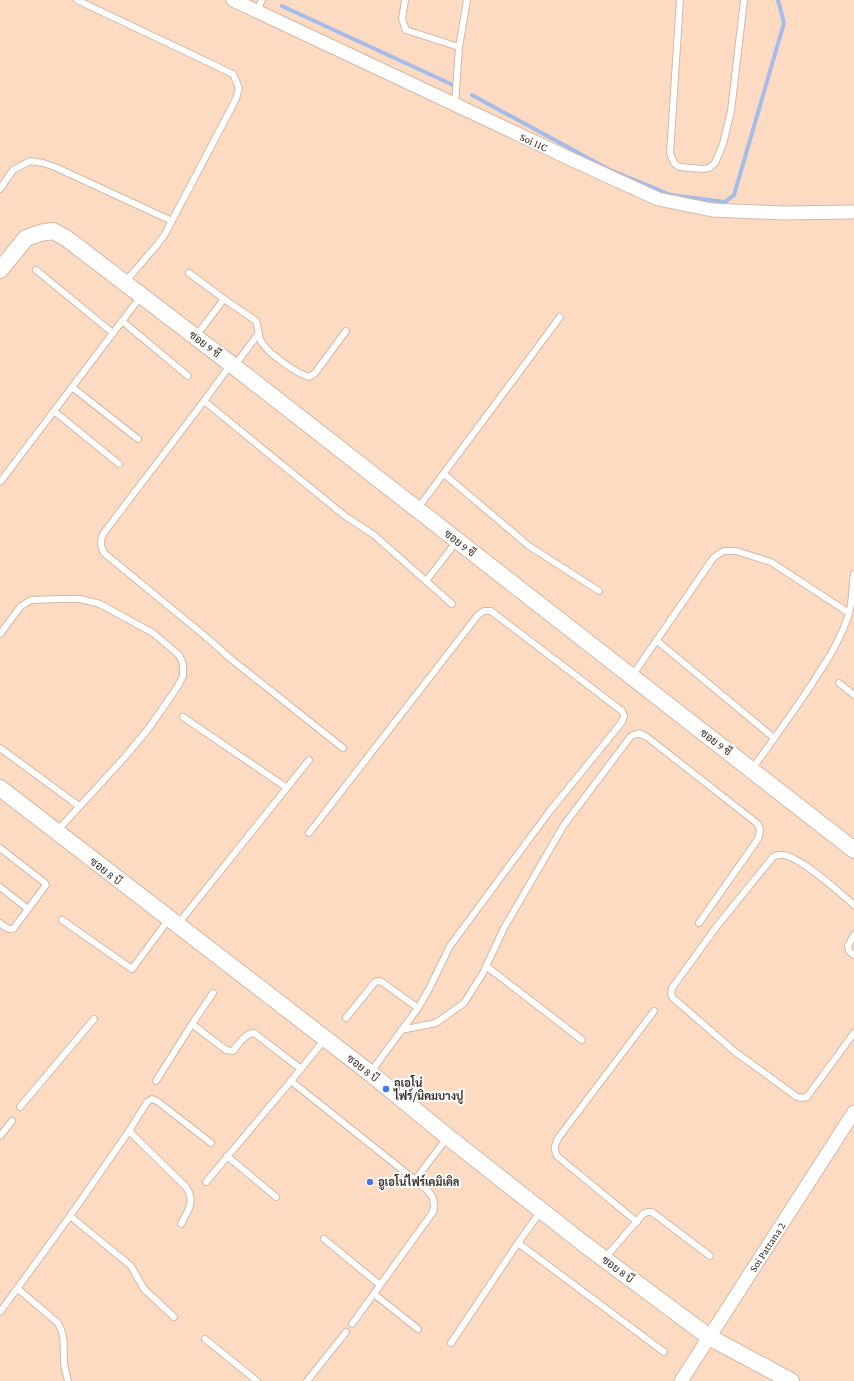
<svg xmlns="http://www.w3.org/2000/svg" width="854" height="1381" font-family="'Crimson Pro',Sarabun,serif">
<rect width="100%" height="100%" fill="#fce6d6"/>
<rect fill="#fddbc2" x="0" y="0" width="854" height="1381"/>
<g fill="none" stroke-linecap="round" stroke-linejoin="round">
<g stroke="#a5bcea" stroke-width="4">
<polyline points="282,6 453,85"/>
<polyline points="472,95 608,169 671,195 725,202 734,195 784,23 778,0"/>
</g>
<defs>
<g id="service">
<polyline points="77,0 233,74 239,88 236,99 165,234 157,245 125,282"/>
<polyline points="405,0 402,19 406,30 459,47 455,104"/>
<polyline points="680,0 670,153 674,163 679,167 703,169 709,168 715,163 723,144 731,111 744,0"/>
<polyline points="257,11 262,0"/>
<polyline points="459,47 467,0"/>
<polyline points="0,189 13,170 30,161 43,163 55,167 172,221"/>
<polyline points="36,270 113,333"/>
<polyline points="189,273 224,299 196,336"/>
<path d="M 224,299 L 256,321 C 258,327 258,333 260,339 C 265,352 296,373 309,377 L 315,373 L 346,331"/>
<polyline points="122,321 188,376"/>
<polyline points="231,364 204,401 345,516 374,535 452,604"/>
<polyline points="235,365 259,333"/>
<polyline points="72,387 138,439"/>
<path d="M 204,401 L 103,534 C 100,542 100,546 104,553 L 205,636 L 231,659 L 343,748"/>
<polyline points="54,411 119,464"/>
<polyline points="444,474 529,546 599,591"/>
<polyline points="1,481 141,296"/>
<polyline points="418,508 560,317"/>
<polyline points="426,581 457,541"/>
<polyline points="0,634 21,606 31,600 59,599 80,599 100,604 153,633 179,655 183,664 183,676 178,686 149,728 124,758 57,831"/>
<polyline points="656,640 774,738"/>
<polyline points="632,676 714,557 724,551 736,551 771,562 849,613"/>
<polyline points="839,683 854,695"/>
<polyline points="183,717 287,788"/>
<polyline points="0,748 79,806"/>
<path d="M 752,769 C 775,737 799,705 820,671 C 832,653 843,634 849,613 C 853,600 852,587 854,574"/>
<polyline points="309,833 478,615 484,611 491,611 622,711 624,716 622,722 549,812 450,946 429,989 418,1008 370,1073"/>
<path d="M 0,848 L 45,883 L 46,885 L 14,928 C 8,931 4,926 0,923"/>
<polyline points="0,887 28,909"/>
<path d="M 854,905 C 840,893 796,852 779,855 C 777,855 775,856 773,857 L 717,926 L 672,988 L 671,994 L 673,998 L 734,1051 L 797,1097 L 802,1098 L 807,1097 L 854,1033"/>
<polyline points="62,920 132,969 169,919"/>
<polyline points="178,924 309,760"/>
<polyline points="854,935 848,946 849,951 854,955"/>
<polyline points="486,966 582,1040"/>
<path d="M 213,993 L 192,1024 L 226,1050 L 233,1051 C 238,1045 245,1033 254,1033 L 301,1069"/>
<polyline points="346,1018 375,982 378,981 382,982 418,1008"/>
<polyline points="401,1030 436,1023 464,1003 483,973 504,928 564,825 631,736 639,733 647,737 758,824 760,830 758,839 699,923"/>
<polyline points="156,1081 192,1024"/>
<polyline points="291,1081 325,1039"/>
<polyline points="20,1107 94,1019"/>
<polyline points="0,1136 12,1121"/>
<polyline points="227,1156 276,1197"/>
<polyline points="206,1182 291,1081 415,1180 447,1138"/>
<polyline points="70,1216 129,1131"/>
<path d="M 637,1222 L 557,1156 C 553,1148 555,1144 559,1137 L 654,1011"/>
<path d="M 181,1224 C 188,1210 196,1202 186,1187 L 129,1131 L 147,1102 L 152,1099 L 157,1101 L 211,1143"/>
<polyline points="324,1239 380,1285"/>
<polyline points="518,1243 664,1352"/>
<polyline points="604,1259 643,1214 647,1212 652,1212 710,1256"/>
<path d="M 18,1289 L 58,1323 C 66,1337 63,1346 64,1362 C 64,1368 67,1375 68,1381"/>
<polyline points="374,1294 418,1329"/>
<polyline points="0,1312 70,1216 131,1266 144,1289 174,1317"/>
<path d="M 352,1324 L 433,1212 C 437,1194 427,1191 415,1180"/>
<polyline points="205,1339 257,1381"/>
<polyline points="451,1343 518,1243 541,1211"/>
<polyline points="307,1381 346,1332"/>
</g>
<g id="minor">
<polyline points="233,0 575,161 658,199 712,210 784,213 854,212"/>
<polyline points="681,1381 854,1112"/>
</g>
<g id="tertiary">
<polyline points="0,270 26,238 40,233 53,231 66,238 231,364 854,850"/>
<polyline points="0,788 370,1073 448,1137 584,1244 709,1337 791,1381"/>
</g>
</defs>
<use href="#service" stroke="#d4b9a6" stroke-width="8"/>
<use href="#minor" stroke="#d4b9a6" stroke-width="15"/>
<use href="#tertiary" stroke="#d4b9a6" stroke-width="18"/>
<use href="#service" stroke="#fff" stroke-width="6"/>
<use href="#minor" stroke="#fff" stroke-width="13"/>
<use href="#tertiary" stroke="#fff" stroke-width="16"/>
</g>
<g fill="#4677e9" stroke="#fff" stroke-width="1.5">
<circle cx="386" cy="1089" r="4"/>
<circle cx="370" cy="1182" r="4"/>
</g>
<g text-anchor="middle" stroke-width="4" stroke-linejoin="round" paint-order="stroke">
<g font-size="11" fill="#362c24" stroke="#fff">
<text transform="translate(534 142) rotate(25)" y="4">Soi 11C</text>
<text transform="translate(205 344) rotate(37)" y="4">ซอย 9 ซี</text>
<text transform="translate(460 543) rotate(38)" y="4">ซอย 9 ซี</text>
<text transform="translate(716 742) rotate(37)" y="4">ซอย 9 ซี</text>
<text transform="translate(106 871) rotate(38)" y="4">ซอย 8 บี</text>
<text transform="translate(363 1068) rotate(38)" y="4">ซอย 8 บี</text>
<text transform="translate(767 1247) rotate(-57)" y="4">Soi Pattana 2</text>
<text transform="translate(618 1269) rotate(37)" y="4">ซอย 8 บี</text>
</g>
<g font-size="11" font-weight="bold" fill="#362c24" stroke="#fff" text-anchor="start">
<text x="394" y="1087">อูเอโน่<tspan x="394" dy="13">ไฟร์/นิคมบางปู</tspan></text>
<text x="378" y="1186">อูเอโน่ไฟร์เคมิเคิล</text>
</g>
</g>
</svg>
